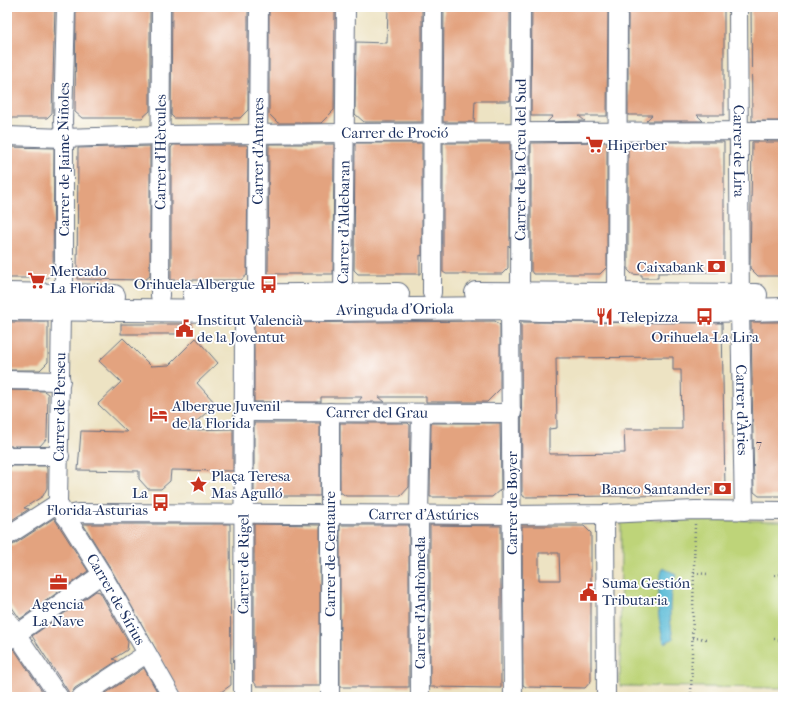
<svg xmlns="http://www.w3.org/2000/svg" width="790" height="704" font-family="'IM FELL French Canon',serif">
<rect width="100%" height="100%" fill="#fff"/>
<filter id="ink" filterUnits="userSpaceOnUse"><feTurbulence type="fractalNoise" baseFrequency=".025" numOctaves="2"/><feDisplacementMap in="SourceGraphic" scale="8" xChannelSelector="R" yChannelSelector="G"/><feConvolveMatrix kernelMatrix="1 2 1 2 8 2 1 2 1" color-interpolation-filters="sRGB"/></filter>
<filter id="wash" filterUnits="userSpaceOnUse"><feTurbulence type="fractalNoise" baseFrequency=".012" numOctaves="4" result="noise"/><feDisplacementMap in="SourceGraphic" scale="16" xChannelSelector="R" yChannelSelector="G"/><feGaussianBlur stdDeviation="0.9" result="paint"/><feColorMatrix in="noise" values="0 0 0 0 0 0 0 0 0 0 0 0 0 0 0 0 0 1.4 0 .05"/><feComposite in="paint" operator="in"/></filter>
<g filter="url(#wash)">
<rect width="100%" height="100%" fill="#ede3c3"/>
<polygon fill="#bed479" stroke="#6c826c" points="621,519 783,521 783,688 620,686"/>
<path fill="#56b9d5" stroke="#38749a" d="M 663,568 L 676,574 C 668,595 669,616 673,639 L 664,643 C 658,618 654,593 663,568 Z"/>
<g id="blocks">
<g fill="#e3a37f" fill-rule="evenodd">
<polygon points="7,7 55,7 52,113 47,118 7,118"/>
<polygon points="76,7 150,7 150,111 142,118 82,118 75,112"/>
<polygon points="172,7 248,7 248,110 240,118 174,118 171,115"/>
<polygon points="269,7 319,7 319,11 335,10 334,110 321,123 278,123 269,114"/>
<polygon points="388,7 422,7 422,122 364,122 355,114 356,42 387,43"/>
<polygon points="444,7 510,7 510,101 475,101 474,122 443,122"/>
<polygon points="532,7 608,7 607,116 579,116 585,121 547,122 553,116 531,116"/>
<polygon points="628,7 724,7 724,115 697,115 703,121 646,121 652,115 628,115"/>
<polygon points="751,7 783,7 783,121 752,121"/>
<polygon points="607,142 607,267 600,274 533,274 531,271 531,143"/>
<polygon points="628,142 724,142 724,266 718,272 658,273 658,278 642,278 642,275 632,274 628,270"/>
<polygon points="752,142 783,142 783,276 758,276 750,268"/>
<polygon points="355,143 422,143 422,256 420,255 420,274 358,274 354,270"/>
<polygon points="443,143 510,143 510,247 508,245 508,268 502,274 446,274 443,272"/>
<polygon points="269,144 334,144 333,274 268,274"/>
<polygon points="173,145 246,145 248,146 247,275 241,280 171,280 171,148"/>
<polygon points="150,146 150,276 145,280 77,279 78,148"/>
<polygon points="7,147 54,148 53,273 47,278 7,278"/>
<polygon points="495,321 500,325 500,389 487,402 426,402 426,397 379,397 385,402 358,402 362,397 321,397 321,402 254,402 254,323"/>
<polygon points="7,322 48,322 48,362 40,370 7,370"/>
<path d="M 521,322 L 722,323 L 725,489 L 717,495 L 524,497 L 522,494 ZM 673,357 L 673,370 L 681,370 L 682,429 L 624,429 L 625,453 L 549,454 L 549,429 L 557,428 L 556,358 Z"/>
<polygon points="751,322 783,322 783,496 759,496 754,492"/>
<rect x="121" y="324" width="71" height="10"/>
<polygon points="123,338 151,366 169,365 196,338 218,363 197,383 216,404 187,430 233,429 233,471 171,470 170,481 161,489 148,489 139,479 139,471 78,470 81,431 127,432 98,404 121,382 99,361"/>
<polygon points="7,390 44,391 48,394 47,438 40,446 7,446"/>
<rect x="254" y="423" width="66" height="73"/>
<polygon points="340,423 408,423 410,425 409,487 401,496 346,496 340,492"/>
<polygon points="431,423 500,423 501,489 492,497 430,497"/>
<polygon points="7,466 46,466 47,469 47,488 43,496 24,508 29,509 7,523"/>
<polygon points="54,518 88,571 20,619 7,600 7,546 13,545"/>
<polygon points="83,524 230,524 231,685 214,697 182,697 111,569"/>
<polygon points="254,524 320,525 320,686 257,686 254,682"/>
<rect x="340" y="525" width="69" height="162"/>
<polygon points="430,525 501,526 501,688 430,687"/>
<path d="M 522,526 L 584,526 L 591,533 L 591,681 L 585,688 L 526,687 L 523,685 ZM 539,553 L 559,553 L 560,580 L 539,580 Z"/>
<polygon points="96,591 100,592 128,642 127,650 113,659 117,661 75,688 69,697 68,691 32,636"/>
<polygon points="14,649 46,697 15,697 7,685 7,651"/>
<polygon points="144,668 160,697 100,697"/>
</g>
</g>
</g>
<g filter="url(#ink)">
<use href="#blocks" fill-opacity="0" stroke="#646e81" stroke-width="1"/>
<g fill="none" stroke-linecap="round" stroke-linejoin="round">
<defs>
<g id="minor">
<path id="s1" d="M 738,7 L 740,310 L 744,511"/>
<path id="s2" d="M 7,136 L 64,138 L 160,135 L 345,133 L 783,131"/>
<polyline points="432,293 433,7"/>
<path id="s3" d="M 343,294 L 346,7"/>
<polyline points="617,294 618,7"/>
<path id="s4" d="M 257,295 L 259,7"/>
<path id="s5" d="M 160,296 L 161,7"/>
<polyline points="7,380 61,381"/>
<path id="s6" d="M 243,412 L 512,413"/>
<polyline points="330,412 330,697"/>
<polyline points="7,456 60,456"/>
<path id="s7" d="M 58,503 L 61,311 L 64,294 L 64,138 L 63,122 L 66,7"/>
<path id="s8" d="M 60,507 L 102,574 L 172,697"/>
<polyline points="605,514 606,697"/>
<path id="s9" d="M 65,516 L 78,513 L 512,515 L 605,514 L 695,510 L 783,511"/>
<polyline points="7,536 58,503"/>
<polyline points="7,620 59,697"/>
<polyline points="7,641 102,574"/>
<polyline points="81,697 146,654"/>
<path id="s10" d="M 243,697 L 244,311"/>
<polyline points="420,697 419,514 421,413"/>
<path id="s11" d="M 513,697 L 510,310 L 520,293 L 521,7"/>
</g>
<g id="major">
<polyline points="476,293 756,295"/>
<polyline points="7,294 114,296"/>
<polyline points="194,296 398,294"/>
<path id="s12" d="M 7,309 L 244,311 L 495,308 L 539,310 L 711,311 L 783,309"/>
</g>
</defs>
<use href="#minor" stroke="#646e81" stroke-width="20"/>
<use href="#major" stroke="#646e81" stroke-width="24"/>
<g stroke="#646e81" stroke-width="2.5" stroke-dasharray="1 3" stroke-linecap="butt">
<polyline points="694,573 708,574"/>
<polyline points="775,575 783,574"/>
<polyline points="693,638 707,639"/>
<polyline points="774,639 783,640"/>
<polyline points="691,697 695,524"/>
</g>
<use href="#minor" stroke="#fff" stroke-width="18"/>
<use href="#major" stroke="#fff" stroke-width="22"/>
</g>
</g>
<defs>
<symbol id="supermarket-bare" viewBox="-9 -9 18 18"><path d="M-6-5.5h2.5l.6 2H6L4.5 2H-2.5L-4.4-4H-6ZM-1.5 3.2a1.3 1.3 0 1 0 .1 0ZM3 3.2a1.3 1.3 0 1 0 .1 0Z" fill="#c8321e" stroke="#fff" stroke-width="2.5" paint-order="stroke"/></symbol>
<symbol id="bank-bare" viewBox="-9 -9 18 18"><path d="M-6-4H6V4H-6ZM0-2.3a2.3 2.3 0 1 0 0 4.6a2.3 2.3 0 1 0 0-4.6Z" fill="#c8321e" stroke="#fff" stroke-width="2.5" paint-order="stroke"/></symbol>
<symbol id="bus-bare" viewBox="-9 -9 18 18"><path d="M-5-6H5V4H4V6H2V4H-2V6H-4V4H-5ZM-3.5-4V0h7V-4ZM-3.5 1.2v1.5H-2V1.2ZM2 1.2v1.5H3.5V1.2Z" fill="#c8321e" stroke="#fff" stroke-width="2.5" paint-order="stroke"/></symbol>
<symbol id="restaurant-bare" viewBox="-9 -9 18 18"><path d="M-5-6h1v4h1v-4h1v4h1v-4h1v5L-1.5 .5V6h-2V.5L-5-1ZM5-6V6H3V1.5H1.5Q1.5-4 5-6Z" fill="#c8321e" stroke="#fff" stroke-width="2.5" paint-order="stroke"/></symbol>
<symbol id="civic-bare" viewBox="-9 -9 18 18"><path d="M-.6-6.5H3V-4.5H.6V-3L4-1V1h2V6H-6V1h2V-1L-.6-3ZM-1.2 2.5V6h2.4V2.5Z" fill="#c8321e" stroke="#fff" stroke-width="2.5" paint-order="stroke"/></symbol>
<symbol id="hotel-bare" viewBox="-9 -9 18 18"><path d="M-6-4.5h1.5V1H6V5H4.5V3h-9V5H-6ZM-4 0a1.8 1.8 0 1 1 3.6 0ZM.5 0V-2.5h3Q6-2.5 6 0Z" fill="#c8321e" stroke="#fff" stroke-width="2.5" paint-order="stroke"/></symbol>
<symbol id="sight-bare" viewBox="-9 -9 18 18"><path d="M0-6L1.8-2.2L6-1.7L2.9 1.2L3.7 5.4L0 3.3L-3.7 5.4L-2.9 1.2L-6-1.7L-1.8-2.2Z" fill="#c8321e" stroke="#fff" stroke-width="2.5" paint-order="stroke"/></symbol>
<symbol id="office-bare" viewBox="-9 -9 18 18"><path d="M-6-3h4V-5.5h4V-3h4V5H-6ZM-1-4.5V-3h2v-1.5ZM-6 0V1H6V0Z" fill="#c8321e" stroke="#fff" stroke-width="2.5" paint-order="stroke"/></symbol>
</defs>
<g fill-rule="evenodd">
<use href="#supermarket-bare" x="582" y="132" width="25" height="25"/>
<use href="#bank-bare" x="704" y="254" width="25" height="25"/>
<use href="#supermarket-bare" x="24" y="268" width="25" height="25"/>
<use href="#bus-bare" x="256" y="272" width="25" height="25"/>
<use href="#bus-bare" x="692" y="304" width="25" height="25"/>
<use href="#restaurant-bare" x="592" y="304" width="25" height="25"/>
<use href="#civic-bare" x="172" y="316" width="25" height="25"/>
<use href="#hotel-bare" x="146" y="402" width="25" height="25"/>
<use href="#sight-bare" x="186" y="472" width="25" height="25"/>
<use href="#bank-bare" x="710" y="476" width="25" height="25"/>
<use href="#bus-bare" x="148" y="490" width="25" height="25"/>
<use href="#office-bare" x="46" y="570" width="25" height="25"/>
<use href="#civic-bare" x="576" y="580" width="25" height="25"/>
</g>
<g text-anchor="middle" stroke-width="3.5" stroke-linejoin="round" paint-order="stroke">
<g font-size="13" fill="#4d4c66">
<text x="759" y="448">7</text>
</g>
<g font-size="15" fill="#1b2f5e" stroke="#fff">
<text dy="5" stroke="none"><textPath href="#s2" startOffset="388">Carrer de Proció</textPath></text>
<text dy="5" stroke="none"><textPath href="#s4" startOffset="144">Carrer d'Antares</textPath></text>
<text dy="5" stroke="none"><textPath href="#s1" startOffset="144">Carrer de Lira</textPath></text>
<text dy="5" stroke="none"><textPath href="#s5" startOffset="144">Carrer d'Hèrcules</textPath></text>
<text dy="5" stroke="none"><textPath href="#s7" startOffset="344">Carrer de Jaime Niñoles</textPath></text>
<text dy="5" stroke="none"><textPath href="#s11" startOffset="540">Carrer de la Creu del Sud</textPath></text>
<text dy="5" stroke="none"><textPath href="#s3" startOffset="72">Carrer d'Aldebaran</textPath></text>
<text dy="5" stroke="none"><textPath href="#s12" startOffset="388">Avinguda d'Oriola</textPath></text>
<text dy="5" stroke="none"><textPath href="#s7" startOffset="96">Carrer de Perseu</textPath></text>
<text dy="5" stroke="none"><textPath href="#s1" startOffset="403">Carrer d'Àries</textPath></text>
<text dy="5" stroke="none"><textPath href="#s6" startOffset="134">Carrer del Grau</textPath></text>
<text transform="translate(512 503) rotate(-90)" y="5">Carrer de Boyer</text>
<text dy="5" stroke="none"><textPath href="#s9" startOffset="359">Carrer d'Astúries</textPath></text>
<text transform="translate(330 554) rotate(-90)" y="5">Carrer de Centaure</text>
<text dy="5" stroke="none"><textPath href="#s10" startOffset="133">Carrer de Rigel</textPath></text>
<text dy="5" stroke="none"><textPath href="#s8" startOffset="108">Carrer de Sírius</textPath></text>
<text transform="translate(420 603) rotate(-90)" y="5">Carrer d'Andròmeda</text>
</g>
<g font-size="15" fill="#1b2f5e" stroke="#fff" text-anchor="start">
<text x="607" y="150">Hiperber</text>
<text x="704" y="272" text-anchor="end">Caixabank</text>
<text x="50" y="276">Mercado<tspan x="50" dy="17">La Florida</tspan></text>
<text x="255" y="289" text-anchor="end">Orihuela-Albergue</text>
<text x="618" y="322">Telepizza</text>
<text x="197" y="325">Institut Valencià<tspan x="197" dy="17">de la Joventut</tspan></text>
<text x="705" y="342" text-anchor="middle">Orihuela-La Lira</text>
<text x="172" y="411">Albergue Juvenil<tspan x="172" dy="17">de la Florida</tspan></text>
<text x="211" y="481">Plaça Teresa<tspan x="211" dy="17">Mas Agulló</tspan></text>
<text x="710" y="494" text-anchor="end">Banco Santander</text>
<text x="148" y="498" text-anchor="end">La<tspan x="148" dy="17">Florida-Asturias</tspan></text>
<text x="602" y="588">Suma Gestión<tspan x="602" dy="17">Tributaria</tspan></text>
<text x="58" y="609" text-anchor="middle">Agencia<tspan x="58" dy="17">La Nave</tspan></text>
</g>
</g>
<rect width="790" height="704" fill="none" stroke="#fff" stroke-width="24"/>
</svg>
